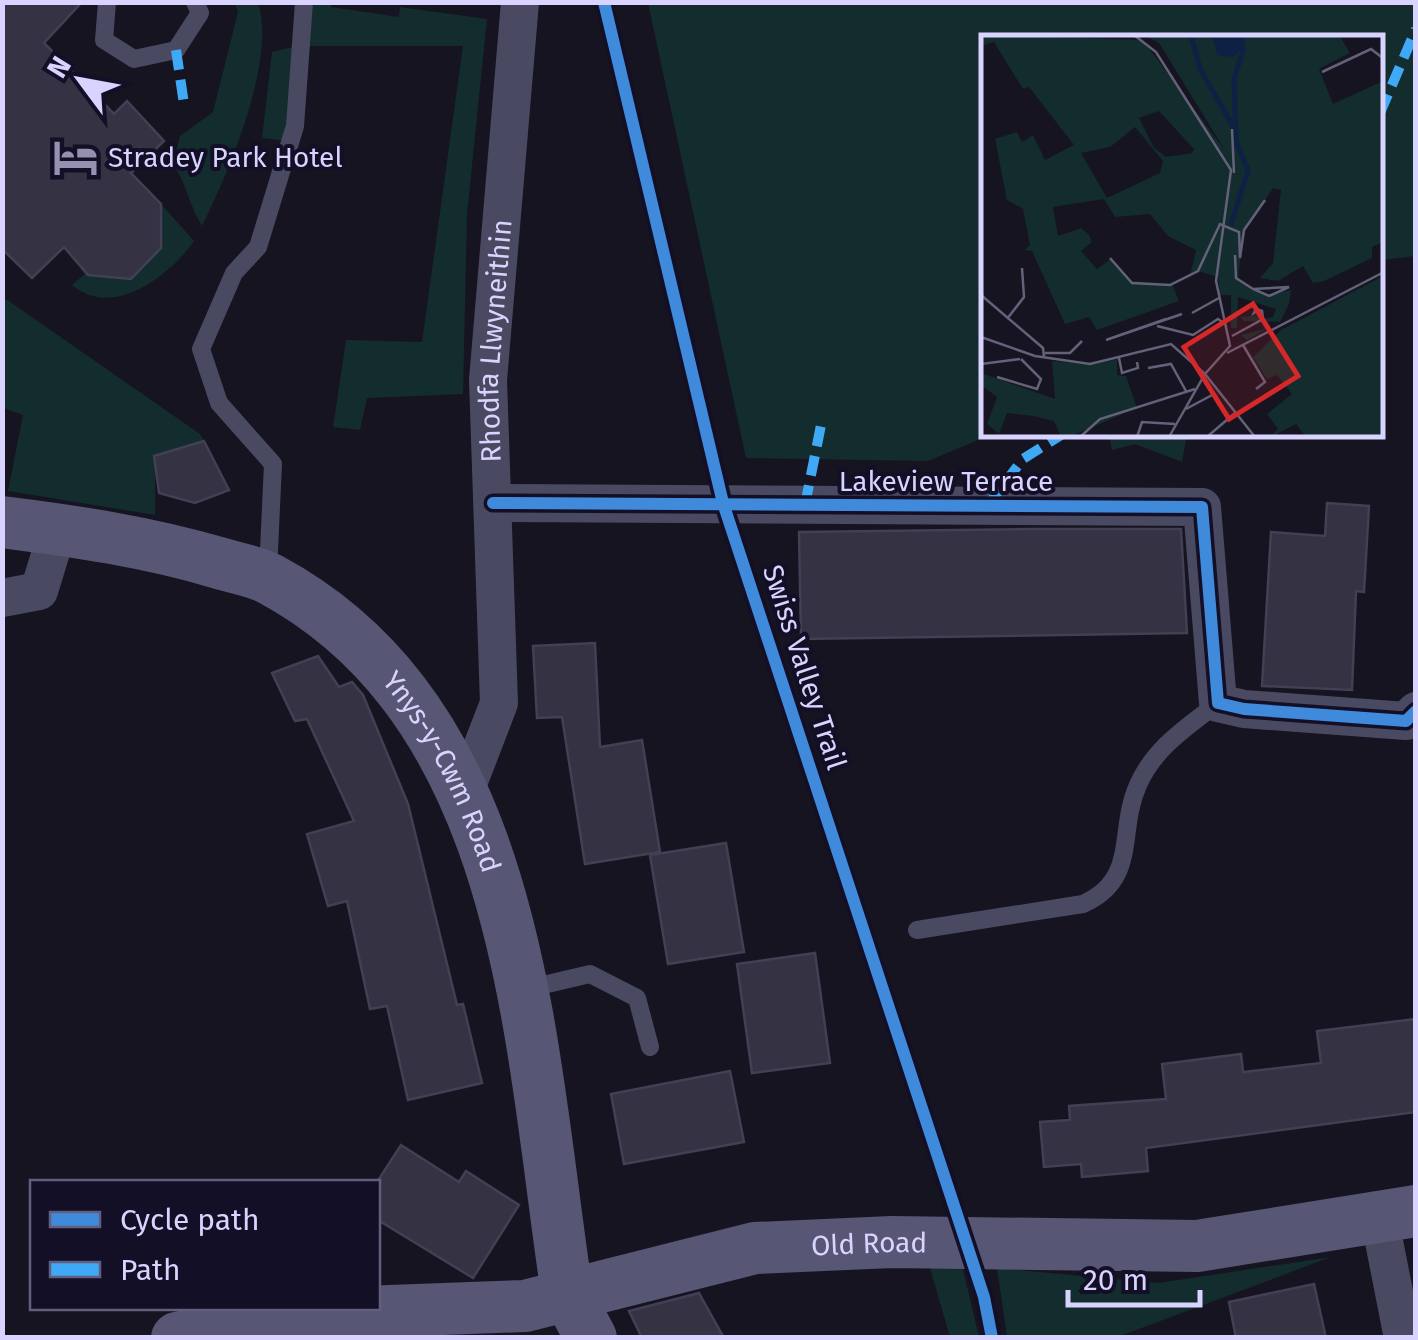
<svg xmlns="http://www.w3.org/2000/svg" width="1418" height="1340" font-family="'Fira Sans',sans-serif">
<rect width="100%" height="100%" fill="#161421"/>
<g fill="#132c2d">
<path d="M 235,3 L 258,3 C 277,59 228,174 202,226 C 189,205 187,185 173,164 L 180,136 L 213,112 L 238,12 Z"/>
<polygon points="304,3 331,3 331,7 399,17 400,7 487,19 467,214 463,394 367,398 360,430 333,427 346,340 422,342 463,46 301,46 290,141 262,138 272,52 301,45"/>
<polygon points="648,3 1415,3 1415,256 1381,260 1380,38 983,38 983,435 990,435 928,461 746,458"/>
<path d="M 161,204 L 194,241 C 170,275 114,320 72,285 L 86,273 L 131,279 L 161,248 Z"/>
<polygon points="3,297 200,434 204,441 155,457 155,515 8,491 23,415 3,408"/>
<polygon points="1109,435 1187,435 1182,462 1135,444 1112,450"/>
<polygon points="1331,1257 1115,1338 1007,1337 997,1268 1158,1283"/>
<polygon points="962,1265 979,1337 950,1337 930,1268"/>
</g>
<g fill="#343243" stroke="#433f54" stroke-width="2.5">
<polygon points="2,2 82,2 44,43 114,114 127,101 164,141 131,173 161,204 161,248 131,279 88,275 64,247 32,278 2,249"/>
<polygon points="204,441 229,490 195,503 159,493 154,456"/>
<polygon points="1327,503 1369,506 1364,592 1356,591 1352,690 1262,686 1271,532 1325,536"/>
<polygon points="1029,529 1181,529 1187,633 801,639 799,532"/>
<polygon points="595,643 600,747 642,740 660,852 585,864 562,717 537,718 533,646"/>
<polygon points="318,656 339,687 352,682 363,695 408,804 457,1005 463,1004 482,1083 408,1100 387,1006 370,1009 347,901 328,906 307,834 354,821 307,719 295,721 272,673"/>
<polygon points="726,843 744,952 668,964 650,855"/>
<polygon points="815,953 830,1063 752,1073 737,964"/>
<polygon points="1416,1019 1416,1112 1146,1148 1148,1171 1082,1177 1081,1164 1044,1167 1040,1122 1070,1120 1069,1106 1166,1099 1162,1064 1241,1054 1243,1072 1321,1063 1317,1031"/>
<polygon points="730,1071 744,1142 624,1164 611,1094"/>
<polygon points="401,1145 459,1182 466,1171 519,1205 473,1278 378,1220 377,1182"/>
<polygon points="1314,1284 1326,1338 1236,1338 1229,1302"/>
<polygon points="699,1293 724,1338 642,1338 629,1311"/>
</g>
<g fill="none" stroke-linecap="round" stroke-linejoin="round">
<g stroke="#4a4962" stroke-width="18">
<polyline points="107,2 104,40 134,59 176,50 200,13 195,2"/>
<polyline points="268,572 273,464 219,403 201,349 234,273 258,247 295,126 304,2"/>
<path d="M 917,930 L 1083,904 C 1139,879 1117,832 1138,785 C 1154,748 1187,727 1218,703"/>
<polyline points="526,989 590,974 637,998 650,1047"/>
</g>
<g stroke="#4a4962" stroke-width="38">
<polyline points="493,503 1202,507 1218,703 1244,709 1406,721 1416,711"/>
<polyline points="2,598 39,591 58,529"/>
<path id="s1" d="M 464,794 L 499,703 L 488,380 L 520,2"/>
<polyline points="1379,1216 1403,1338"/>
</g>
<g stroke="#575674" stroke-width="52">
<path id="s2" d="M 2,522 C 75,531 148,542 219,563 C 235,568 255,571 270,579 C 523,715 529,1043 567,1293 L 591,1338"/>
<path id="s3" d="M 177,1338 L 282,1315 L 525,1306 L 755,1248 L 892,1242 L 1197,1246 L 1416,1211"/>
</g>
<g stroke="#3fa9f5" stroke-width="10" stroke-dasharray="20 10" stroke-linecap="butt">
<polyline points="176,50 184,104"/>
<polyline points="1380,113 1416,29"/>
<polyline points="805,505 822,420"/>
<polyline points="987,506 1023,459 1061,435"/>
</g>
<defs>
<g id="cycleway">
<polyline points="604,2 723,503 984,1297 992,1338"/>
<polyline points="493,503 1202,507 1218,703 1244,709 1406,721 1416,711"/>
</g>
</defs>
<use href="#cycleway" stroke="#130f26" stroke-width="19"/>
<use href="#cycleway" stroke="#408adc" stroke-width="12"/>
</g>
<defs>
<symbol id="hotel-bare" viewBox="-9 -9 18 18"><path d="M-6-4.5h1.5V1H6V5H4.5V3h-9V5H-6ZM-4 0a1.8 1.8 0 1 1 3.6 0ZM.5 0V-2.5h3Q6-2.5 6 0Z" fill="#9591b1" stroke="#130f26" stroke-width="2.5" paint-order="stroke"/></symbol>
</defs>
<g fill-rule="evenodd">
<use href="#hotel-bare" x="44" y="126" width="63" height="63"/>
</g>
<g text-anchor="middle" stroke-width="8" stroke-linejoin="round" paint-order="stroke">
<g font-size="28" fill="#d9d4ff" stroke="#130f26" text-anchor="start">
<text x="108" y="167">Stradey Park Hotel</text>
</g>
<g font-size="28" fill="#d9d4ff" stroke="#130f26">
<text dy="10" stroke="none"><textPath href="#s1" startOffset="460">Rhodfa Llwyneithin</textPath></text>
<text x="946" y="491">Lakeview Terrace</text>
<text transform="translate(805 667) rotate(72)" y="10">Swiss Valley Trail</text>
<text dy="10" stroke="none"><textPath href="#s2" startOffset="540">Ynys-y-Cwm Road</textPath></text>
<text dy="10" stroke="none"><textPath href="#s3" startOffset="702">Old Road</textPath></text>
</g>
</g>
<g transform="translate(981 35)">
<rect width="402" height="402" fill="#161421"/>
<path d="M 0,0 L 162,5 L 245,117 L 178,8 L 163,0 L 358,0 L 369,18 L 338,34 L 352,69 L 402,46 L 402,207 L 391,212 L 391,223 L 343,246 L 332,248 L 322,231 L 297,246 L 279,243 L 292,228 L 300,155 L 292,153 L 262,198 L 257,246 L 284,260 L 310,255 L 308,269 L 299,287 L 282,286 L 286,294 L 266,305 L 260,300 L 284,294 L 279,286 L 263,286 L 259,282 L 280,280 L 279,285 L 292,282 L 295,274 L 257,262 L 256,293 L 250,293 L 250,260 L 239,260 L 237,242 L 217,236 L 209,241 L 215,215 L 187,201 L 169,179 L 134,182 L 123,164 L 72,172 L 77,201 L 100,193 L 108,200 L 111,207 L 100,216 L 116,234 L 130,224 L 148,246 L 191,249 L 198,266 L 116,295 L 108,282 L 84,289 L 51,216 L 43,215 L 49,210 L 42,174 L 26,165 L 14,104 L 36,97 L 41,107 L 52,100 L 64,125 L 93,110 L 48,52 L 42,54 L 13,7 L 0,11 ZM 178,76 L 213,114 L 211,118 L 185,122 L 173,113 L 158,83 ZM 154,92 L 182,126 L 179,138 L 126,163 L 100,118 L 129,112 ZM 402,241 L 402,402 L 325,402 L 315,389 L 289,402 L 297,394 L 286,379 L 311,359 L 296,340 L 286,344 L 272,322 L 300,295 ZM 136,324 L 136,340 L 145,341 L 156,373 L 88,402 L 80,402 L 73,386 L 52,381 L 26,378 L 18,399 L 6,389 L 16,362 L 0,350 L 0,338 L 74,364 L 71,326 L 109,330 Z" fill="#132c2d" fill-rule="evenodd"/>
<path d="M 231,0 L 264,0 L 263,12 L 252,22 L 236,20 Z" fill="#0d2144"/>
<path fill="none" stroke="#0d2144" stroke-width="5" d="M 210,0 L 219,34 L 253,93M 250,190 L 267,135 L 255,106 L 253,44 L 263,12"/>
<path fill="none" stroke="#64617a" stroke-width="2.5" d="M 153,0 L 175,17 L 250,135 L 235,246 L 249,311 L 224,339 L 188,402M 341,37 L 390,14 L 403,24M 251,94 L 253,138M 254,220 L 255,243 L 272,254 L 288,261 L 308,252 L 272,254M 129,223 L 151,248 L 189,250 L 217,236 L 239,189 L 258,197 L 259,223M 259,223 L 263,195 L 284,165M 0,260 L 62,313 L 63,322M 211,278 L 238,263M 26,284 L 43,262 L 41,233M 185,284 L 125,305 L 201,279M 176,291 L 212,300 L 237,284 L 244,289M 251,301 L 282,284 L 281,276 L 275,274 L 273,278 L 278,275M 0,302 L 54,321 L 109,329 L 190,309 L 224,339M 262,310 L 284,347 L 275,354M 64,318 L 89,318 L 101,306M 246,318 L 403,237M 138,323 L 141,338 L 157,333 L 156,327M 0,329 L 39,324M 167,333 L 190,329 L 205,356M 224,339 L 274,402M 16,342 L 56,354 L 60,344 L 40,324M 205,374 L 233,359M 99,402 L 119,384 L 214,354M 156,402 L 161,387 L 194,389M 192,402 L 227,401 L 254,378"/>
<path fill="#d62828" fill-opacity="0.15" stroke="#d62828" stroke-width="5" d="M 272,269 L 317,341 L 248,384 L 203,312 Z"/>
<rect width="402" height="402" fill="none" stroke="#d9d4ff" stroke-width="5"/>
</g>
<rect width="1418" height="1340" fill="none" stroke="#d9d4ff" stroke-width="10"/>
<rect x="30" y="1180" width="350" height="130" fill="#130f26" stroke="#625e7d" stroke-width="2.5"/>
<rect x="50" y="1212" width="50" height="15" fill="#408adc" stroke="#625e7d" stroke-width="2.5"/>
<text x="120" y="1230" font-size="30" fill="#d9d4ff">Cycle path</text>
<rect x="50" y="1262" width="50" height="15" fill="#3fa9f5" stroke="#625e7d" stroke-width="2.5"/>
<text x="120" y="1280" font-size="30" fill="#d9d4ff">Path</text>
<g transform="translate(80 80) rotate(302)" stroke="#130f26" stroke-width="8" paint-order="stroke">
<path d="M0-8L18 38L0 25L-18 38Z" fill="#d9d4ff"/>
<text y="-15" font-size="28" font-weight="bold" text-anchor="middle" fill="#d9d4ff">N</text>
</g>
<path d="M1068 1290v15h132v-15" fill="none" stroke="#d9d4ff" stroke-width="5"/>
<text x="1083" y="1290" font-size="30" fill="#d9d4ff" stroke="#130f26" stroke-width="8" paint-order="stroke">20 m</text>
</svg>
